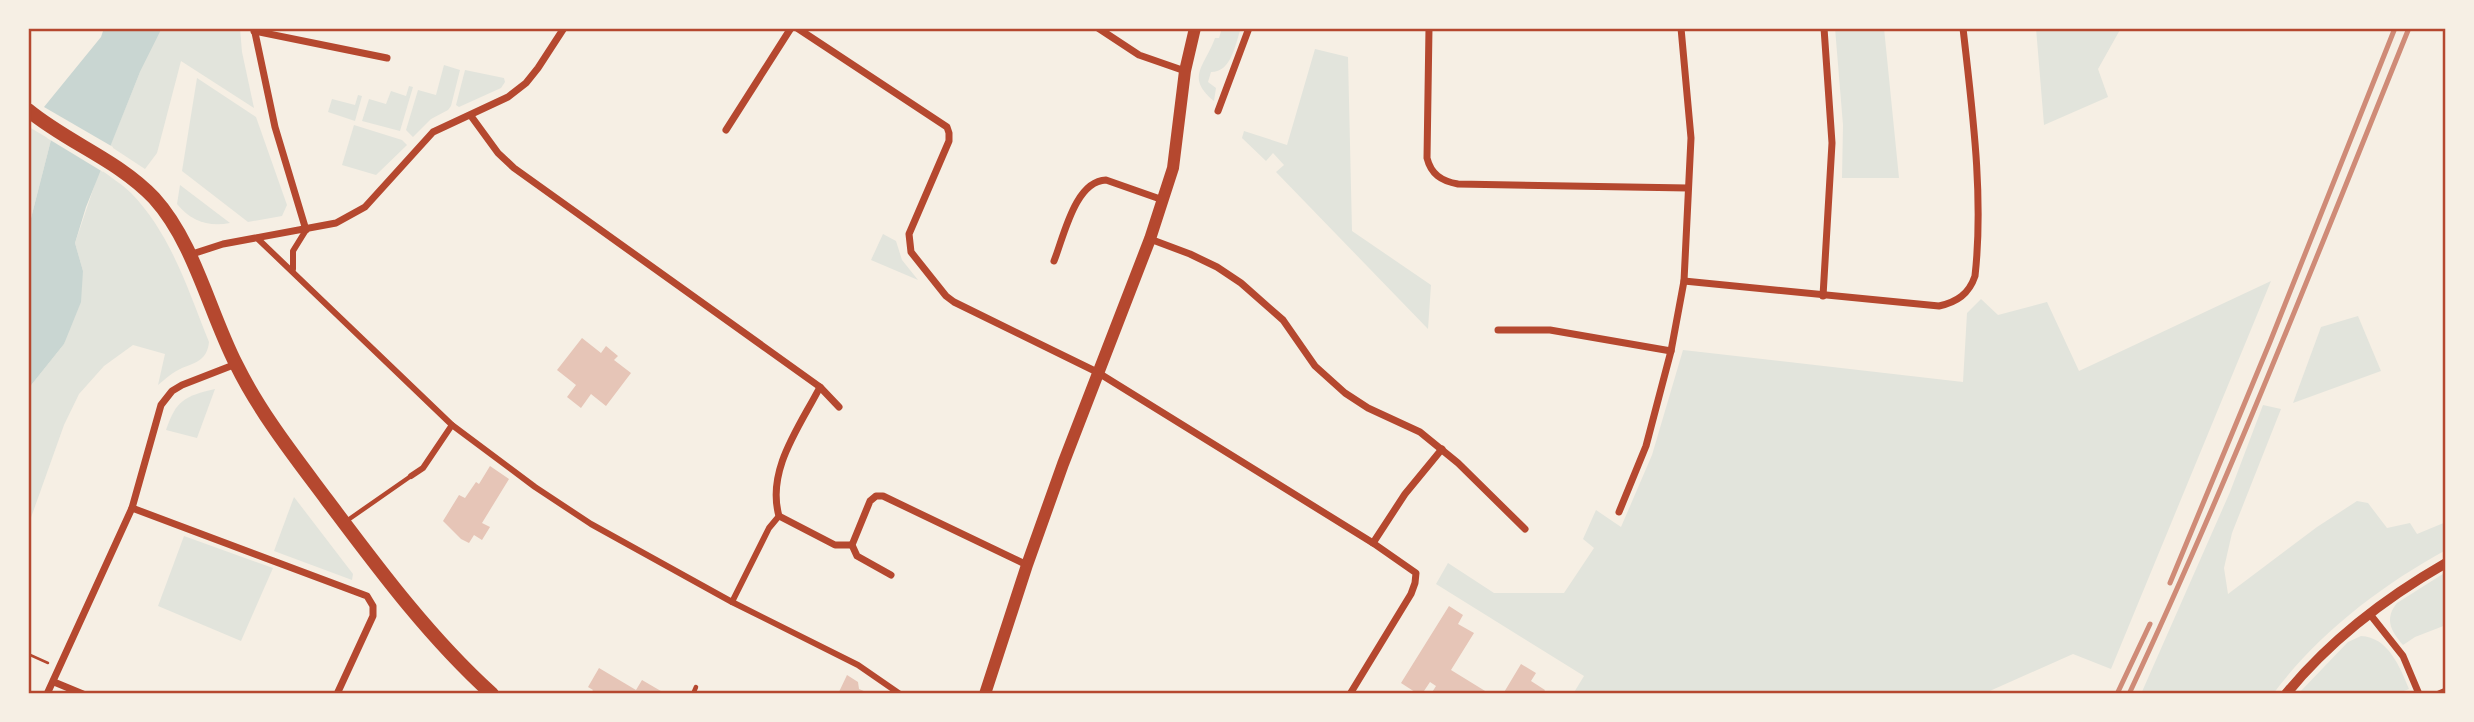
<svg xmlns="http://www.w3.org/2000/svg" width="2474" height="722" font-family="Ubuntu,sans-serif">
<rect width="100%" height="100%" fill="#f6efe4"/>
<g fill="#e2e4dc">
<polygon points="162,28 240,28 242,52 254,108 181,61 157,153 145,169 110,146 140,72"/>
<path d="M 1222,28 L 1241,28 C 1235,44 1232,72 1211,72 L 1208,82 L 1216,88 L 1214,101 C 1185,77 1205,66 1215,38 L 1219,38 Z"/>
<polygon points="1835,28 1884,28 1899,178 1842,178 1843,125"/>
<polygon points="2036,28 2121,28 2098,69 2108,97 2044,125"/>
<polygon points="1315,49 1348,57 1352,231 1431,285 1428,329 1276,172 1284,165 1273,153 1266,161 1242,138 1244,131 1287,145"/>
<polygon points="444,65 460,70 451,106 448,110 431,119 413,137 406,130 418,90 436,95"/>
<polygon points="465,70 504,78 505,82 501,88 459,107 456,105"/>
<polygon points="197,78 256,117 287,205 282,216 248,222 182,171"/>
<polygon points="409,86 413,87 400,131 362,121 369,99 386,104 391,91 406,96"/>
<polygon points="358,95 362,96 355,121 328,112 332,99 355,105"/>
<polygon points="354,125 402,140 407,145 376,175 342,165"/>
<polygon points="29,127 51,140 28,230 28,128"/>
<path d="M 100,169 C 110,177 122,184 131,193 C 171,234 188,290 209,342 C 207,360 197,362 182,368 C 173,372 165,379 158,385 L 165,354 L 133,345 L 104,366 L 79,394 L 64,425 L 28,526 L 28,389 L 64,344 L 83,271 L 75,243 Z"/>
<path d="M 180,185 L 230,223 C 208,227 191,221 177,204 Z"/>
<polygon points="883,234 896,241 902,260 918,280 871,260"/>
<polygon points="2271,281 2111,669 2073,654 1983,694 1573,694 1584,676 1436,584 1448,563 1494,593 1564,593 1594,548 1583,539 1596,510 1621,527 1652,455 1683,350 1963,382 1967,313 1981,299 1998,315 2047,302 2079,371"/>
<polygon points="2358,316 2381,371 2293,403 2321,327"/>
<path d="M 215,389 L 197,438 L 166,430 C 176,400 185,396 215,389 Z"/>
<path d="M 2263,405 L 2281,409 L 2232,533 L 2224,568 L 2228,594 L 2317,527 L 2357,501 L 2368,503 L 2387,528 L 2410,523 L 2417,534 L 2446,522 L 2446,550 C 2380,586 2318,634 2273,694 L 2141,694 L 2230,492 Z"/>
<polygon points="294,497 353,574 352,580 274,551"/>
<polygon points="184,536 273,568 241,641 158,606"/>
<path d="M 2446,572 L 2446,625 L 2415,637 L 2403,645 C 2391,631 2384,619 2397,603 Z"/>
<path d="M 2361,636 C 2388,637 2400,667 2409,689 L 2396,694 L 2298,694 L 2348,642 Z"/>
</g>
<polygon fill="#c9d6d2" points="104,28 162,28 140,72 86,207 75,243 83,271 81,302 64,344 28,389 28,230 51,140 44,107 101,37"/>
<polygon fill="#f6efe4" points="44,107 113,147 103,172 47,138 41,111"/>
<g fill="#e6c5b7">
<polygon points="582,338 601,353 606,346 618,356 614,360 631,373 606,406 591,394 581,408 567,397 576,385 557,370"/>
<polygon points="490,466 509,479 482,523 490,527 482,540 474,535 469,543 461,539 443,521 459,495 465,498 476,482 479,484"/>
<polygon points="1449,606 1463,615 1458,624 1474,633 1451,670 1490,694 1431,694 1436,686 1430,682 1422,694 1418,694 1401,683"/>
<polygon points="1521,664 1536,673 1531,681 1545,690 1543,694 1503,694"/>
<polygon points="599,668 636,690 642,680 666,694 590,694 593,690 588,687"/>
<polygon points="847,675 858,682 859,689 871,694 838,694"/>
</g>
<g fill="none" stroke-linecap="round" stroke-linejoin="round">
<polyline stroke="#b5482f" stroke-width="2.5" points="28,654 48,663"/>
<g stroke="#b5482f" stroke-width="4.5">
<polyline points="345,522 411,476"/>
<polyline points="693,694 696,687"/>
</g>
<g stroke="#b5482f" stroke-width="6">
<polyline points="257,238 452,425 535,487 591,524 732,602 858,665 900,694"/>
<polyline points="293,269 293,251 306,230"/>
<polyline points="411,476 423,468 452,425"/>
<polyline points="732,602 769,528 779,516"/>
</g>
<g stroke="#b5482f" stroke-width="7">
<polyline points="254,28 275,127 306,230"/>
<polyline points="797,28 947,127 949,133 949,141 909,234 911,252 946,296 954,302 1097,372 1373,543 1416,573 1415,583 1411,594 1350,694"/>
<polyline points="1098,28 1139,55 1185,71"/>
<path d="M 1429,28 L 1427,158 C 1431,174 1441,181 1458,184 L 1688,188"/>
<polyline points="254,31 387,58"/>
<polyline points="1218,111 1249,28"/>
<polyline points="471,116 498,153 514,168 820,387 839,407"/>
<polyline points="726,130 791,28"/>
<polyline points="1150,239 1190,254 1217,267 1241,283 1283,320 1315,366 1345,393 1368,408 1420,432 1458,463 1525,529"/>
<polyline points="189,255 223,244 336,223 365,207 433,132 508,97 526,83 538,68 564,28"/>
<path d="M 1054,261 C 1064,236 1075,181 1106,180 L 1163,200"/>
<path d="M 1684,281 L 1939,306 C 1957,302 1969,294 1975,276 C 1984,195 1972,109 1963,28"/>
<polyline points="1823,296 1832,143 1824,28"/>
<polyline points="1498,330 1550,330 1671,351 1684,281 1691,138 1681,28"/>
<path d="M 820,387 C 800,426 766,470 779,516 L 835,545 L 852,545"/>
<polyline points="132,508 367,596 373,606 373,616 337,694"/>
<polyline points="1619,512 1646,446 1671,351"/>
<polyline points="1373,543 1405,494 1442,449"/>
<polyline points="891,575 857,556 852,545 870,501 876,496 883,496 1027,565"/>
<polyline points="2369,613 2403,656 2419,694"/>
<polyline points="54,682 83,694"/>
<polyline points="47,694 132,508 161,405 172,391 182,385 236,364"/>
<polyline points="2439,694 2446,691"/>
</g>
<path stroke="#b5482f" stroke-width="10" d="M 2286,694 C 2331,639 2385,598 2446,563"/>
<polyline stroke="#b5482f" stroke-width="12" points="985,694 1027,565 1063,464 1150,239 1173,168 1185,71 1195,28"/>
<path stroke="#b5482f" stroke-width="14" d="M 28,110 C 68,143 118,160 154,198 C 194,242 209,311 236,364 C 260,413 295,457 327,500 C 378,568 429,637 492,694"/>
<g stroke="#cf8b77" stroke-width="5">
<polyline points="2170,583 2270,342 2395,28"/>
<polyline points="2117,694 2150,624"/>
<path d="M 2129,694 C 2231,476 2319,251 2409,28"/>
</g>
</g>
<rect width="2474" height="722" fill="none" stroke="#f6efe4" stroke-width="60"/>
<rect x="30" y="30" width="2414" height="662" fill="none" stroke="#b5482f" stroke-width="2.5"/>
</svg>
